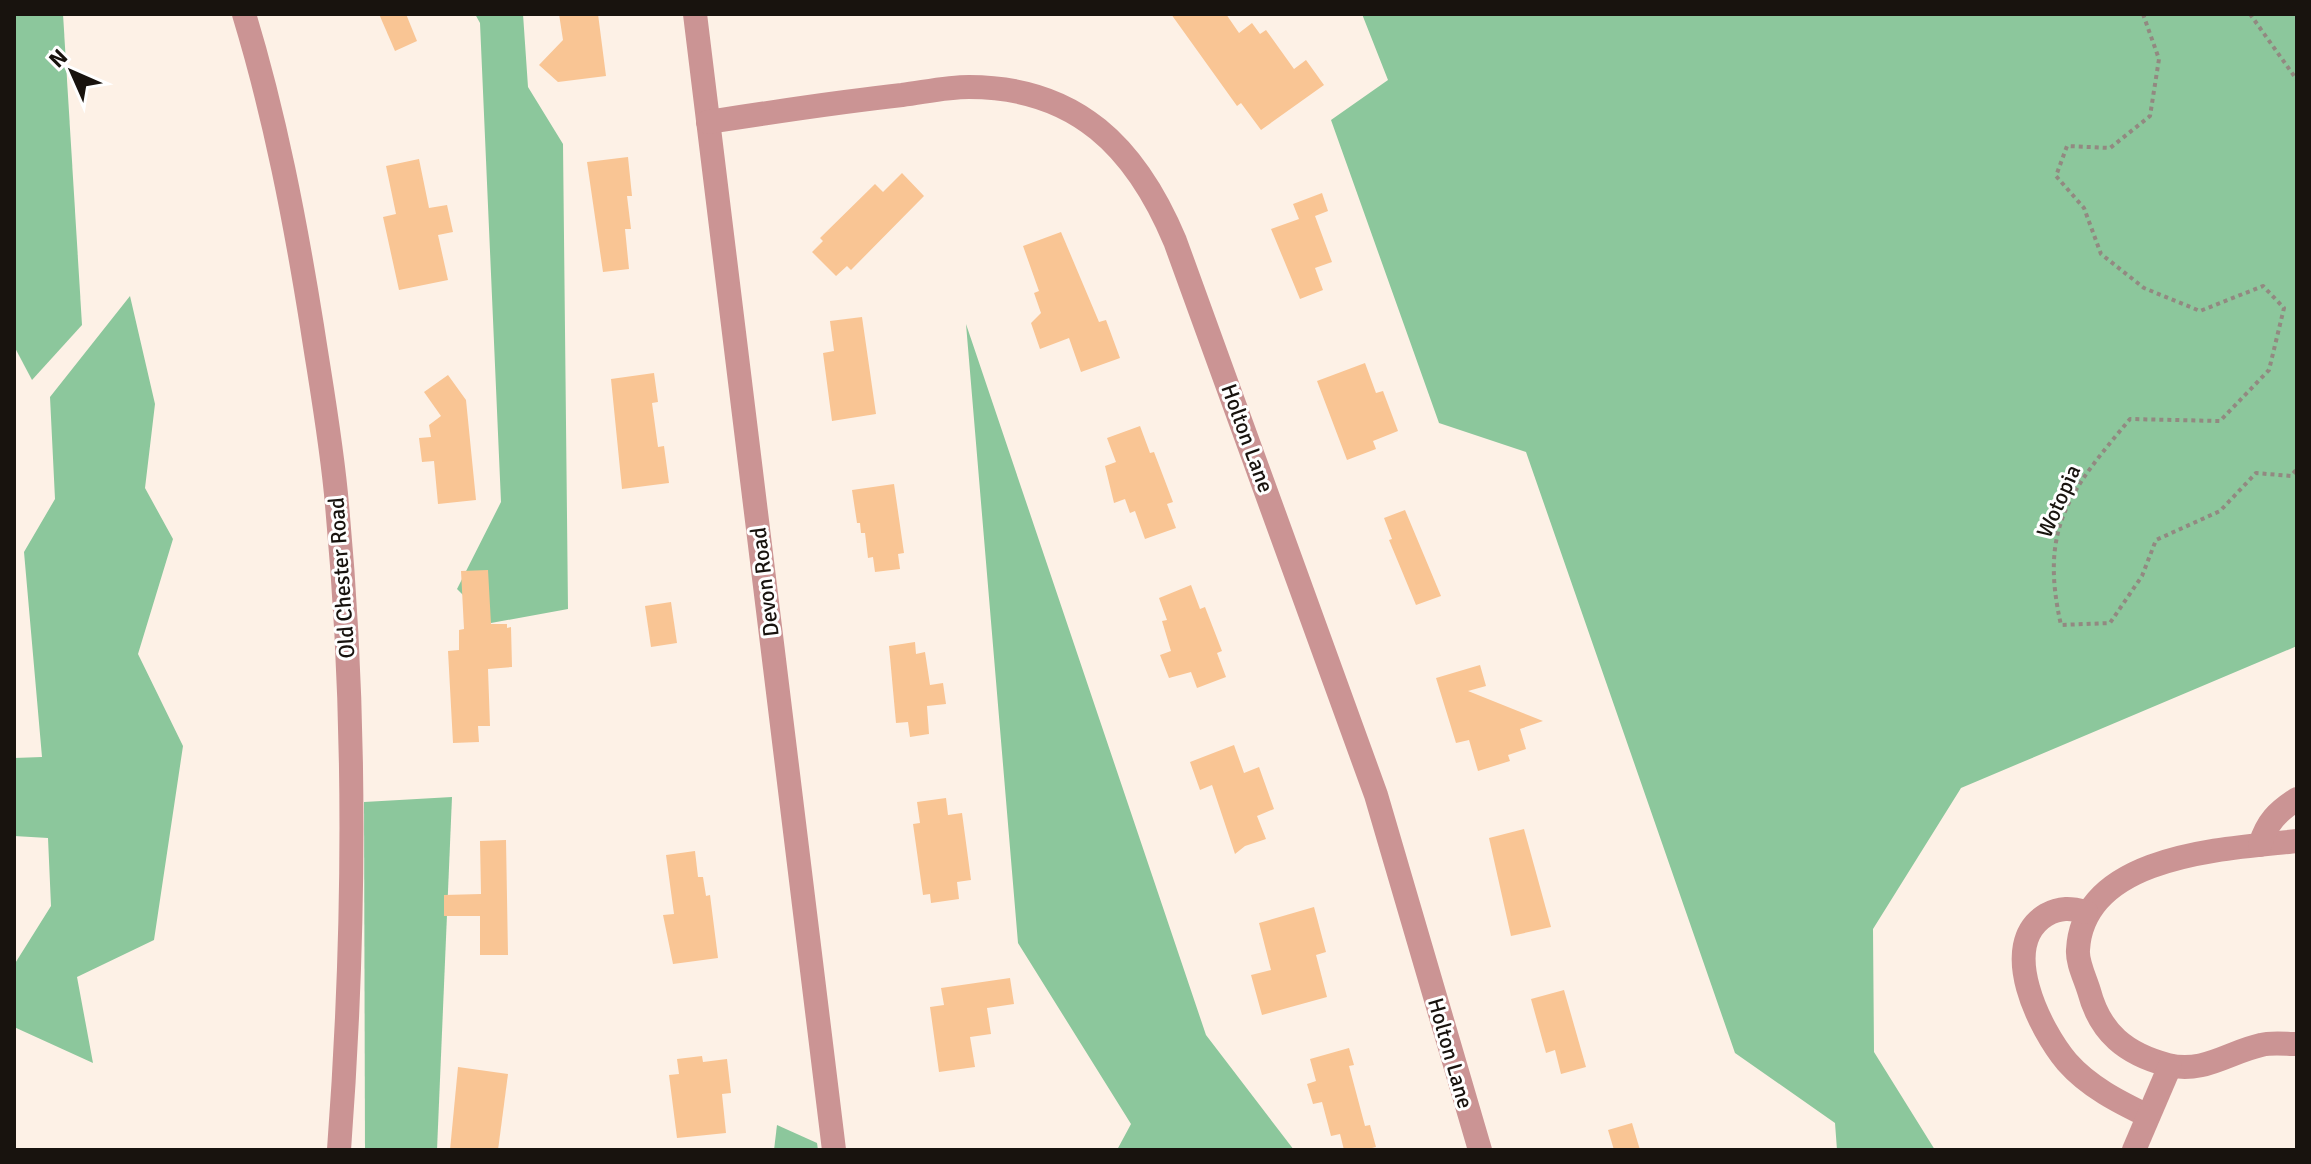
<svg xmlns="http://www.w3.org/2000/svg" width="2311" height="1164" font-family="Signika,sans-serif">
<rect width="100%" height="100%" fill="#fdf1e6"/>
<g fill="#8cc79c">
<polygon points="14,14 63,14 82,325 32,380 14,346"/>
<polygon points="475,14 523,14 528,87 563,144 568,609 491,623 457,589 501,502 480,23"/>
<polygon points="1362,14 2297,14 2297,646 1961,788 1873,929 1874,1052 1935,1150 1837,1150 1835,1123 1735,1053 1526,452 1439,423 1331,120 1388,80"/>
<polygon points="130,296 155,404 145,488 173,539 138,654 183,746 154,940 77,977 93,1063 14,1027 14,965 51,906 48,838 14,836 14,758 42,757 24,552 55,499 50,397"/>
<polygon points="966,324 1206,1035 1294,1150 1117,1150 1131,1124 1018,943"/>
<polygon points="452,797 437,1150 365,1150 364,802"/>
<polygon points="777,1125 817,1143 818,1150 774,1150"/>
</g>
<g fill="#f9c594">
<polygon points="379,14 406,14 417,41 395,51"/>
<polygon points="559,14 598,14 606,76 558,82 539,65 563,40"/>
<polygon points="1171,14 1226,14 1239,33 1252,23 1260,34 1266,30 1294,69 1306,60 1324,85 1261,130 1241,103 1237,106"/>
<polygon points="628,157 632,196 627,196 631,229 625,229 629,269 603,272 587,162"/>
<polygon points="419,159 429,208 447,205 453,232 438,235 448,280 399,290 383,217 396,214 386,166"/>
<polygon points="902,173 924,196 851,270 847,266 836,276 812,252 823,241 820,238 875,184 883,192"/>
<polygon points="1322,193 1328,211 1315,216 1332,262 1315,268 1323,290 1300,299 1271,229 1299,219 1293,204"/>
<polygon points="1061,232 1099,322 1106,320 1120,358 1081,372 1069,338 1040,349 1031,323 1041,313 1034,293 1039,291 1023,246"/>
<polygon points="862,317 876,414 832,421 823,353 834,351 830,321"/>
<polygon points="1365,363 1376,393 1383,391 1398,431 1373,441 1376,449 1347,460 1317,381"/>
<polygon points="654,373 658,402 652,403 658,447 664,446 669,483 622,489 611,379"/>
<polygon points="448,375 466,400 476,500 438,504 434,461 422,462 419,438 431,437 429,425 441,416 424,392"/>
<polygon points="1140,426 1150,453 1154,452 1173,502 1167,504 1176,528 1145,539 1135,511 1130,513 1125,499 1114,503 1105,466 1116,462 1107,438"/>
<polygon points="894,484 904,553 898,554 900,569 875,572 873,557 868,558 865,533 861,533 860,523 857,523 852,490"/>
<polygon points="1405,510 1441,596 1416,605 1389,540 1392,539 1384,518"/>
<polygon points="488,570 491,624 507,624 507,628 511,627 512,667 488,669 490,726 478,726 479,742 453,743 448,651 459,650 459,630 464,629 461,571"/>
<polygon points="1191,585 1200,609 1205,607 1222,651 1217,653 1226,677 1197,688 1191,672 1169,678 1160,655 1171,651 1162,621 1167,620 1159,598"/>
<polygon points="671,602 677,643 651,647 645,606"/>
<polygon points="915,642 916,654 925,652 930,685 943,683 946,704 927,706 929,734 910,737 908,722 896,723 889,646"/>
<polygon points="1480,665 1486,686 1468,691 1543,721 1520,729 1526,749 1508,755 1510,761 1478,771 1469,740 1456,743 1436,678"/>
<polygon points="1234,745 1244,773 1259,767 1274,809 1257,816 1266,839 1245,846 1235,854 1212,785 1200,790 1190,762"/>
<polygon points="946,798 948,815 962,813 971,880 957,882 959,899 931,903 930,894 923,895 913,824 920,823 917,802"/>
<polygon points="1524,829 1551,927 1511,936 1489,838"/>
<polygon points="506,840 508,955 480,955 480,916 444,916 444,895 481,894 480,841"/>
<polygon points="695,851 698,877 703,877 706,896 710,895 718,958 673,964 663,915 674,914 666,855"/>
<polygon points="1314,907 1326,952 1316,955 1327,997 1262,1015 1251,975 1271,970 1259,923"/>
<polygon points="1010,978 1014,1004 987,1008 991,1034 970,1037 975,1067 939,1072 930,1007 944,1005 941,988"/>
<polygon points="1564,990 1586,1067 1561,1074 1555,1050 1546,1053 1531,999"/>
<polygon points="1349,1048 1354,1065 1349,1066 1365,1126 1370,1125 1376,1147 1364,1150 1344,1150 1340,1134 1331,1136 1322,1102 1313,1104 1307,1084 1316,1081 1310,1059"/>
<polygon points="702,1056 703,1062 727,1059 731,1093 722,1094 726,1133 677,1138 669,1075 679,1074 677,1059"/>
<polygon points="458,1067 508,1074 498,1150 450,1150"/>
<polygon points="1632,1123 1640,1150 1614,1150 1608,1130"/>
</g>
<g fill="none" stroke-linecap="round" stroke-linejoin="round">
<g stroke="#928981" stroke-width="4" stroke-dasharray="4 4" stroke-linecap="butt">
<path d="M 2143,14 L 2159,59 L 2150,116 L 2110,148 L 2067,146 L 2056,176 L 2084,208 L 2101,254 L 2144,288 L 2200,311 L 2263,286 L 2284,308 L 2269,370 L 2220,421 L 2130,419 C 2069,492 2039,528 2061,625 L 2110,623 L 2142,576 L 2156,540 L 2220,511 L 2256,473 L 2291,476 L 2297,469"/>
<polyline points="2250,14 2297,80"/>
</g>
<g stroke="#cb9494" stroke-width="24">
<path d="M 244,14 C 275,116 295,220 312,326 C 321,385 332,445 337,505 C 357,719 355,936 339,1150"/>
<polyline points="695,14 834,1150"/>
<path d="M 708,122 C 773,112 837,102 902,95 C 925,92 947,87 969,87 C 1077,87 1136,148 1175,241 L 1376,795 L 1480,1150"/>
<path d="M 2297,841 C 2226,849 2083,854 2078,950 C 2077,962 2085,978 2089,991 C 2100,1033 2126,1054 2168,1065 C 2203,1074 2229,1052 2261,1045 C 2271,1042 2286,1044 2297,1044"/>
<path d="M 2260,845 C 2267,822 2277,812 2297,799"/>
<path d="M 2086,912 C 2071,908 2060,907 2046,915 C 1997,945 2040,1030 2067,1062 C 2089,1087 2119,1102 2148,1116"/>
<polyline points="2134,1150 2170,1066"/>
</g>
</g>
<g text-anchor="middle" stroke-width="6" stroke-linejoin="round" paint-order="stroke">
<g font-size="22" fill="#18130e" stroke="#fff">
<text transform="translate(1248 438) rotate(70)" y="8">Holton Lane</text>
<text transform="translate(2058 501) rotate(-66)" y="8">Wotopia</text>
<text transform="translate(341 578) rotate(-94)" y="8">Old Chester Road</text>
<text transform="translate(764 582) rotate(-97)" y="8">Devon Road</text>
<text transform="translate(1451 1053) rotate(74)" y="8">Holton Lane</text>
</g>
</g>
<rect width="2311" height="1164" fill="none" stroke="#18130e" stroke-width="32"/>
<g transform="translate(72 72) rotate(315)" stroke="#ffffff" stroke-width="6" paint-order="stroke">
<path d="M0-6L14 30L0 20L-14 30Z" fill="#18130e"/>
<text y="-12" font-size="22" font-weight="bold" text-anchor="middle" fill="#18130e">N</text>
</g>
</svg>
